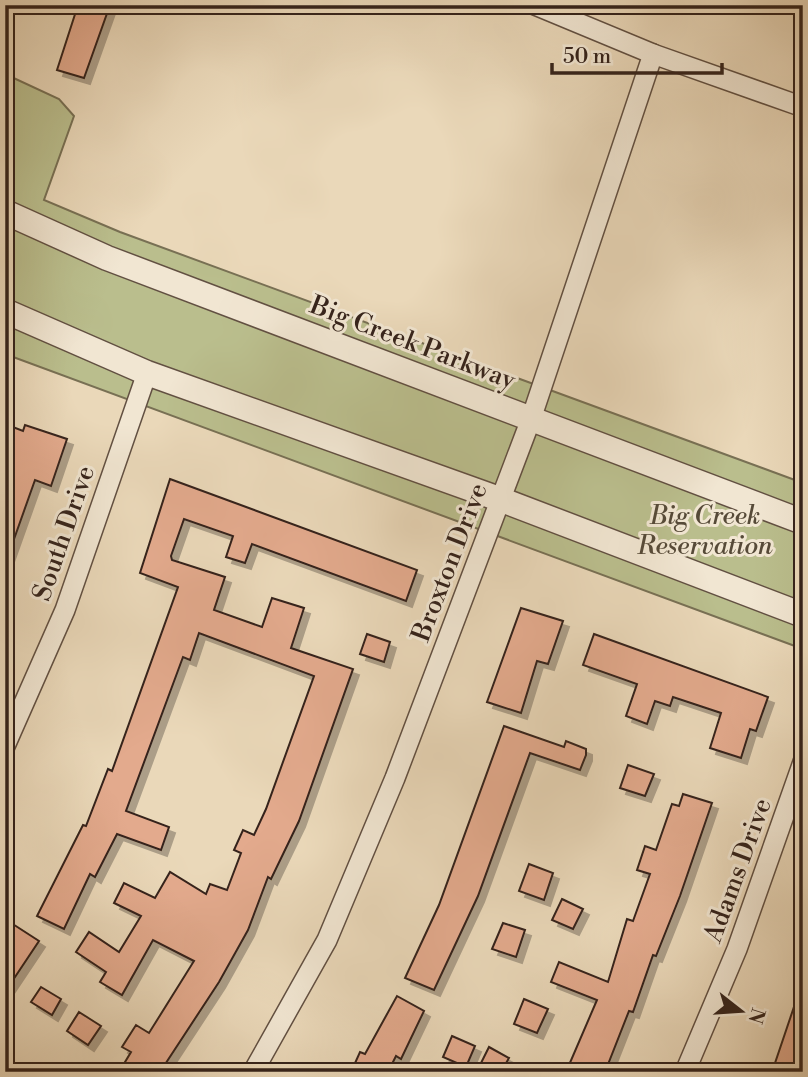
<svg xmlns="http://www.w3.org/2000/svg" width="808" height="1077" font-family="'Libre Bodoni',serif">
<defs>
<filter id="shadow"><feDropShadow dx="6" dy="6" stdDeviation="0" flood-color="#0004"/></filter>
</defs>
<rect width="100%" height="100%" fill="#ead8b9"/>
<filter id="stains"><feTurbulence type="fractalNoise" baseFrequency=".00286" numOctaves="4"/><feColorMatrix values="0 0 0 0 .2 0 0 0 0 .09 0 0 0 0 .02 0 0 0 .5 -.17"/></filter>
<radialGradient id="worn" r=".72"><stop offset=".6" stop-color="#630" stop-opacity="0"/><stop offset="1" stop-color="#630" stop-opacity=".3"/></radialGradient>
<polygon fill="#babe8d" stroke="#787054" stroke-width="2" points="5,74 59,99 74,116 44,200 120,232 803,483 803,649 5,354"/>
<g fill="#e3aa8d" stroke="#35231b" stroke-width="2" filter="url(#shadow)">
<polygon points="78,5 110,5 84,78 57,70"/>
<polygon points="5,424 23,431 25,425 67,439 51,486 35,480 8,556 5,555"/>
<polygon points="170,479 417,570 406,601 252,544 245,563 226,557 233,536 184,519 171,556 172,560 225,577 214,610 262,627 272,598 304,608 291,648 353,669 299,821 271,879 268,877 248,930 219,982 160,1072 119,1072 131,1052 122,1047 136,1025 149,1033 194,961 153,940 122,995 100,982 106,972 76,952 89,932 119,952 141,916 114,903 124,883 155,898 170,872 206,894 210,884 227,890 241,853 234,850 243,830 254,835 266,809 314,676 199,633 190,660 183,657 126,811 169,827 161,850 117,834 95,877 90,874 64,929 37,916 83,825 86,826 108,769 112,771 178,587 140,573"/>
<polygon points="521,608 563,621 548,664 537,661 521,713 487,702"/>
<polygon points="367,634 390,642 384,662 360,654"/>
<polygon points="594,634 768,697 756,731 750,729 741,758 710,748 721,713 673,697 670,706 655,701 647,724 626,716 637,684 583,665"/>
<polygon points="504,726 564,747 566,741 586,749 586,755 580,770 530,753 478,896 434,990 405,978 439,905"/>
<polygon points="628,765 654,774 645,796 620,788"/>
<polygon points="683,794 712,803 680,896 656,956 653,955 633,1012 629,1011 605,1072 566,1072 597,1000 551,982 559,962 608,982 627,919 633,921 650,874 637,870 645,846 656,850 672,804 679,806"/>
<polygon points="529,864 553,873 544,900 519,891"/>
<polygon points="562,899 583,909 573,929 552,920"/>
<polygon points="5,919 39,941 5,992"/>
<polygon points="503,923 525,930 516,957 492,949"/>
<polygon points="41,987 61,999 52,1015 31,1002"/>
<polygon points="799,992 803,992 803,1072 772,1072"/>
<polygon points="397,996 424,1011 401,1059 396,1056 391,1066 403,1072 351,1072 360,1052 365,1054"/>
<polygon points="524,999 548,1009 537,1033 514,1024"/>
<polygon points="79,1012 101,1026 88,1045 67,1031"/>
<polygon points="452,1036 475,1046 466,1067 443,1057"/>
<polygon points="489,1047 509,1058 501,1072 493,1072 480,1065"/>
</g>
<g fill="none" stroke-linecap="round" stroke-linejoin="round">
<defs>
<g id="minor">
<polyline points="535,5 653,54 803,107"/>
<polyline points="5,746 65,610 147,373"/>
<polyline points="253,1072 327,940 395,778 531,419 653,54"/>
<polyline points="685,1072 737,949 803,762"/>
</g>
<g id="tertiary">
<polyline points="5,212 107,258 803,522"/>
<polyline points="5,311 147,373 502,500 803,615"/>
</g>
</defs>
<use href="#minor" stroke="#625042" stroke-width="22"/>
<use href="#tertiary" stroke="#625042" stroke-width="27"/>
<use href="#minor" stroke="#f1e6d2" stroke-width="19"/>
<use href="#tertiary" stroke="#f1e6d2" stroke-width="24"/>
</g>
<g text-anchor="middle" stroke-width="6" stroke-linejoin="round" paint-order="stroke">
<g font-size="26" fill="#35231b" stroke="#f1e6d2">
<text transform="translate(413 342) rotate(21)" y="9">Big Creek Parkway</text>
<text transform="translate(63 533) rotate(-71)" y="9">South Drive</text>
<text transform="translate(449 562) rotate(-69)" y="9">Broxton Drive</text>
<text transform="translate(737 870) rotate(-70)" y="9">Adams Drive</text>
</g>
<g font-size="26" font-style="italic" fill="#564a38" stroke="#f1e6d2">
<text x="705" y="524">Big Creek<tspan x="705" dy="30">Reservation</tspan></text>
</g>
</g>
<rect width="808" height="1077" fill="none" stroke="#ead8b9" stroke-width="28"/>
<rect x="7" y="7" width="794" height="1063" fill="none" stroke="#35231b" stroke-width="3.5"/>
<rect x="14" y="14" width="780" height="1049" fill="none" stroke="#35231b" stroke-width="2"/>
<g transform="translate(741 1011) rotate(107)" stroke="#f1e6d2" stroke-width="5" paint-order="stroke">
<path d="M0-5L12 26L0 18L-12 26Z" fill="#35231b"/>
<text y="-10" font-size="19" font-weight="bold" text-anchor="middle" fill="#35231b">N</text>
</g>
<path d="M552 63v10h170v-10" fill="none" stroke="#35231b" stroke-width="3.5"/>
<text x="563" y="63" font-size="21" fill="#35231b" stroke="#f1e6d2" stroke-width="5" paint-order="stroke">50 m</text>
<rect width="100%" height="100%" filter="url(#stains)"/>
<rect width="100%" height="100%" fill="url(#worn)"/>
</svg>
